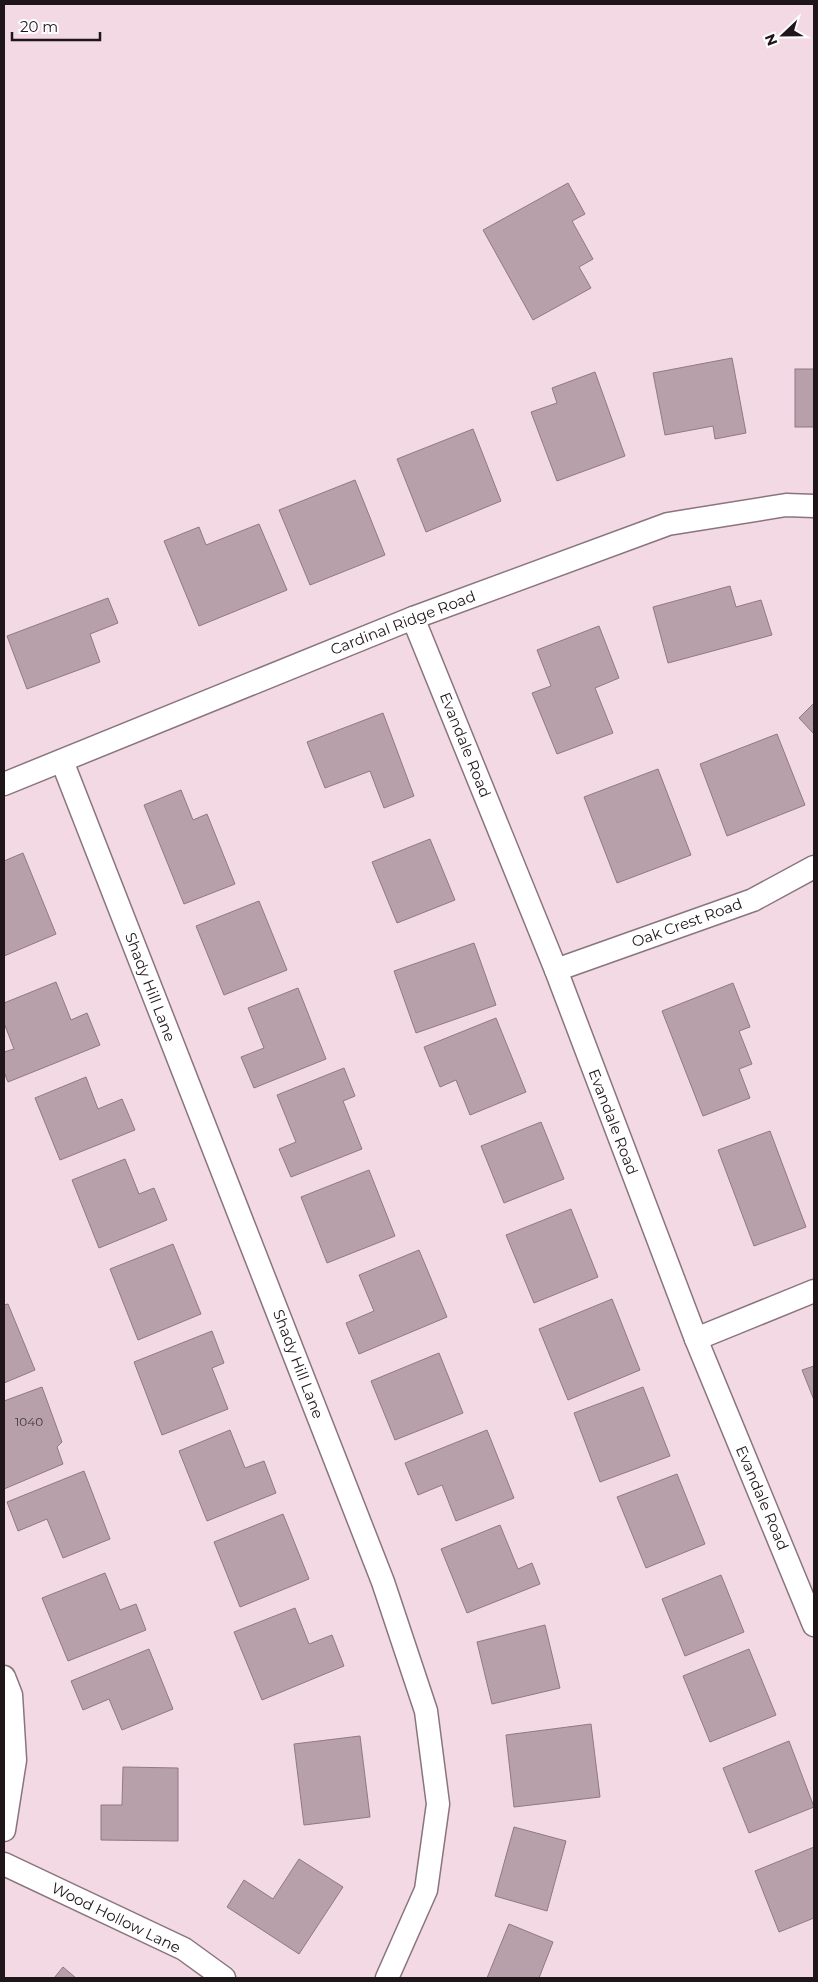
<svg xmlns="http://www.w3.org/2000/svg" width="818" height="1982" font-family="Montserrat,sans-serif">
<rect width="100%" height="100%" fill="#f2d9e4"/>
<g fill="#b7a0aa" stroke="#8f7983">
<polygon points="568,183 585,214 572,221 593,259 579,267 591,288 533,320 483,230"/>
<polygon points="732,358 746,433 715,439 713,426 665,435 653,373"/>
<rect x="795" y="369" width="19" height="58"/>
<polygon points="595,372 625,456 557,481 531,412 557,403 552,388"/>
<polygon points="473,429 501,501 426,532 397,459"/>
<polygon points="355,480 385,555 310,585 279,510"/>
<polygon points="259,524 287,590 199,626 164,541 199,527 206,545"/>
<polygon points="730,586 736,607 761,600 772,635 668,663 653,607"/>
<polygon points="108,598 118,623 90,634 100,662 27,689 7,636"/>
<polygon points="599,626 619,678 595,688 613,733 557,754 532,693 551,686 537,650"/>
<polygon points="814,703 814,734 799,718"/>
<polygon points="383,713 414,796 384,808 370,771 325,788 307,742"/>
<polygon points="777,734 805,805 727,836 700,764"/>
<polygon points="658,769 691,855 617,883 584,797"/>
<polygon points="181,790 193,820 207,814 235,884 184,904 144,805"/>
<polygon points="430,839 455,900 397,923 372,862"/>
<polygon points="23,853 56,934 4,956 4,861"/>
<polygon points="259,901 287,970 224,995 196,926"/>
<polygon points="474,943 496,1005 416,1033 394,971"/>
<polygon points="56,982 71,1020 87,1013 100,1045 8,1082 4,1072 4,1052 14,1049 4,1023 4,1003"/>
<polygon points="733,983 750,1027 739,1031 752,1064 739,1069 750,1098 703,1116 662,1011"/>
<polygon points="298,988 326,1059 254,1088 241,1057 264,1048 248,1008"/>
<polygon points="496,1018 526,1092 470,1115 456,1080 440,1087 424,1047"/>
<polygon points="344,1068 355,1096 343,1101 362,1149 291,1177 279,1149 296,1142 277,1095"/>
<polygon points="86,1077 98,1109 122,1099 135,1130 60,1160 35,1098"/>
<polygon points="541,1122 564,1179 504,1203 481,1146"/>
<polygon points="770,1131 806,1227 754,1246 718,1150"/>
<polygon points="125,1159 139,1194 154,1188 167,1220 99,1248 72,1180"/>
<polygon points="369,1170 395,1236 327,1263 301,1197"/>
<polygon points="571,1209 598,1277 534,1303 506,1235"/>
<polygon points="173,1244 201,1314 138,1340 110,1269"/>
<polygon points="419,1250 447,1317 359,1354 346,1323 374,1311 359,1275"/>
<polygon points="612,1299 640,1370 568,1400 539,1329"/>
<polygon points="8,1304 35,1370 4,1383 4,1305"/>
<polygon points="212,1331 224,1363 212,1368 228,1409 162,1435 134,1362"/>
<polygon points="439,1353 463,1413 395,1440 371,1381"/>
<polygon points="814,1366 814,1400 802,1370"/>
<polygon points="42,1387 62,1442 57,1447 63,1464 4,1489 4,1401"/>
<polygon points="643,1387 670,1456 600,1482 574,1413"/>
<polygon points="230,1430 245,1468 264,1461 276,1493 207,1521 179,1451"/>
<polygon points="487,1430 514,1498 456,1521 442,1485 418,1495 405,1463"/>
<polygon points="84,1471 110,1539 63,1558 47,1519 18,1531 7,1502"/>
<polygon points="677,1474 705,1544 646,1568 617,1497"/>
<polygon points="283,1514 309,1579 240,1607 214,1542"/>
<polygon points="500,1525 518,1569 532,1563 540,1584 467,1613 441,1549"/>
<polygon points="105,1573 120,1610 136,1604 146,1630 68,1661 42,1598"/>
<polygon points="721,1575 744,1632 685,1656 662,1599"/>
<polygon points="295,1608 309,1644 332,1635 344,1666 262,1700 234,1632"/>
<polygon points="545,1625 560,1688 492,1704 477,1642"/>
<polygon points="149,1649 173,1709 122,1730 109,1699 83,1710 71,1681"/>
<polygon points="749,1649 776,1715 710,1742 683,1676"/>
<polygon points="591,1724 600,1797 514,1807 506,1735"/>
<polygon points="360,1736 370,1817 304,1825 294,1744"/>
<polygon points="789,1741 814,1807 749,1833 723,1768"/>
<polygon points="123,1767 178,1768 178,1841 101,1840 101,1805 122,1805"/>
<polygon points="514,1827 566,1841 547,1911 495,1896"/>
<polygon points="814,1847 814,1918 779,1932 755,1871"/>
<polygon points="299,1859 343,1887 299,1954 227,1907 244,1880 273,1899"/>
<polygon points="509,1924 553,1942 539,1978 487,1978"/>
<polygon points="63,1967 76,1978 54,1978"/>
</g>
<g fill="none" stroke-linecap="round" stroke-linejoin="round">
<defs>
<g id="minor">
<polyline points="413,618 556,970 696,1339 814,1625"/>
<polyline points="62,761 383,1582 426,1711 438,1804 426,1890 387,1978"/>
<polyline points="4,784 413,618 668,524 786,505 814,506"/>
<polyline points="556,970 753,900 814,867"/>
<polyline points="696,1339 814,1291"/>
<polyline points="4,1677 11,1695 15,1760 4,1830"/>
<polyline points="4,1864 184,1949 224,1978"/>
</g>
</defs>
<use href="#minor" stroke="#8a747e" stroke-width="25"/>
<use href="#minor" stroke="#fff" stroke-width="22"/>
</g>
<g text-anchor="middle" stroke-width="4" stroke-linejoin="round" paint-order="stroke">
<g font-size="12" fill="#45383e">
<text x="29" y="1426">1040</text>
</g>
<g font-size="15" fill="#1f161a" stroke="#fff">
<text transform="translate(403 623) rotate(-21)" y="5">Cardinal Ridge Road</text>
<text transform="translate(465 745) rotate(68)" y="5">Evandale Road</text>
<text transform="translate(687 923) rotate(-20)" y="5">Oak Crest Road</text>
<text transform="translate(150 987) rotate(69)" y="5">Shady Hill Lane</text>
<text transform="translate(613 1122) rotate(69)" y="5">Evandale Road</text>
<text transform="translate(298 1364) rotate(69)" y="5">Shady Hill Lane</text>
<text transform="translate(762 1498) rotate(67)" y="5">Evandale Road</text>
<text transform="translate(116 1918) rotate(26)" y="5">Wood Hollow Lane</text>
</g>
</g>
<rect width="818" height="1982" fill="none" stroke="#1f161a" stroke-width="10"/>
<g transform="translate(783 35) rotate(248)" stroke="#ffffff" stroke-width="4" paint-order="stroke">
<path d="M0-4L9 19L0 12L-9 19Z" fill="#1f161a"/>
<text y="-8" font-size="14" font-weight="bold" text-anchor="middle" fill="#1f161a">N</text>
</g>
<path d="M12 32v8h88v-8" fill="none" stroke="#1f161a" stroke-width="2.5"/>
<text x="20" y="32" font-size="15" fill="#1f161a" stroke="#ffffff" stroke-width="4" paint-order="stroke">20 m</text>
</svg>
